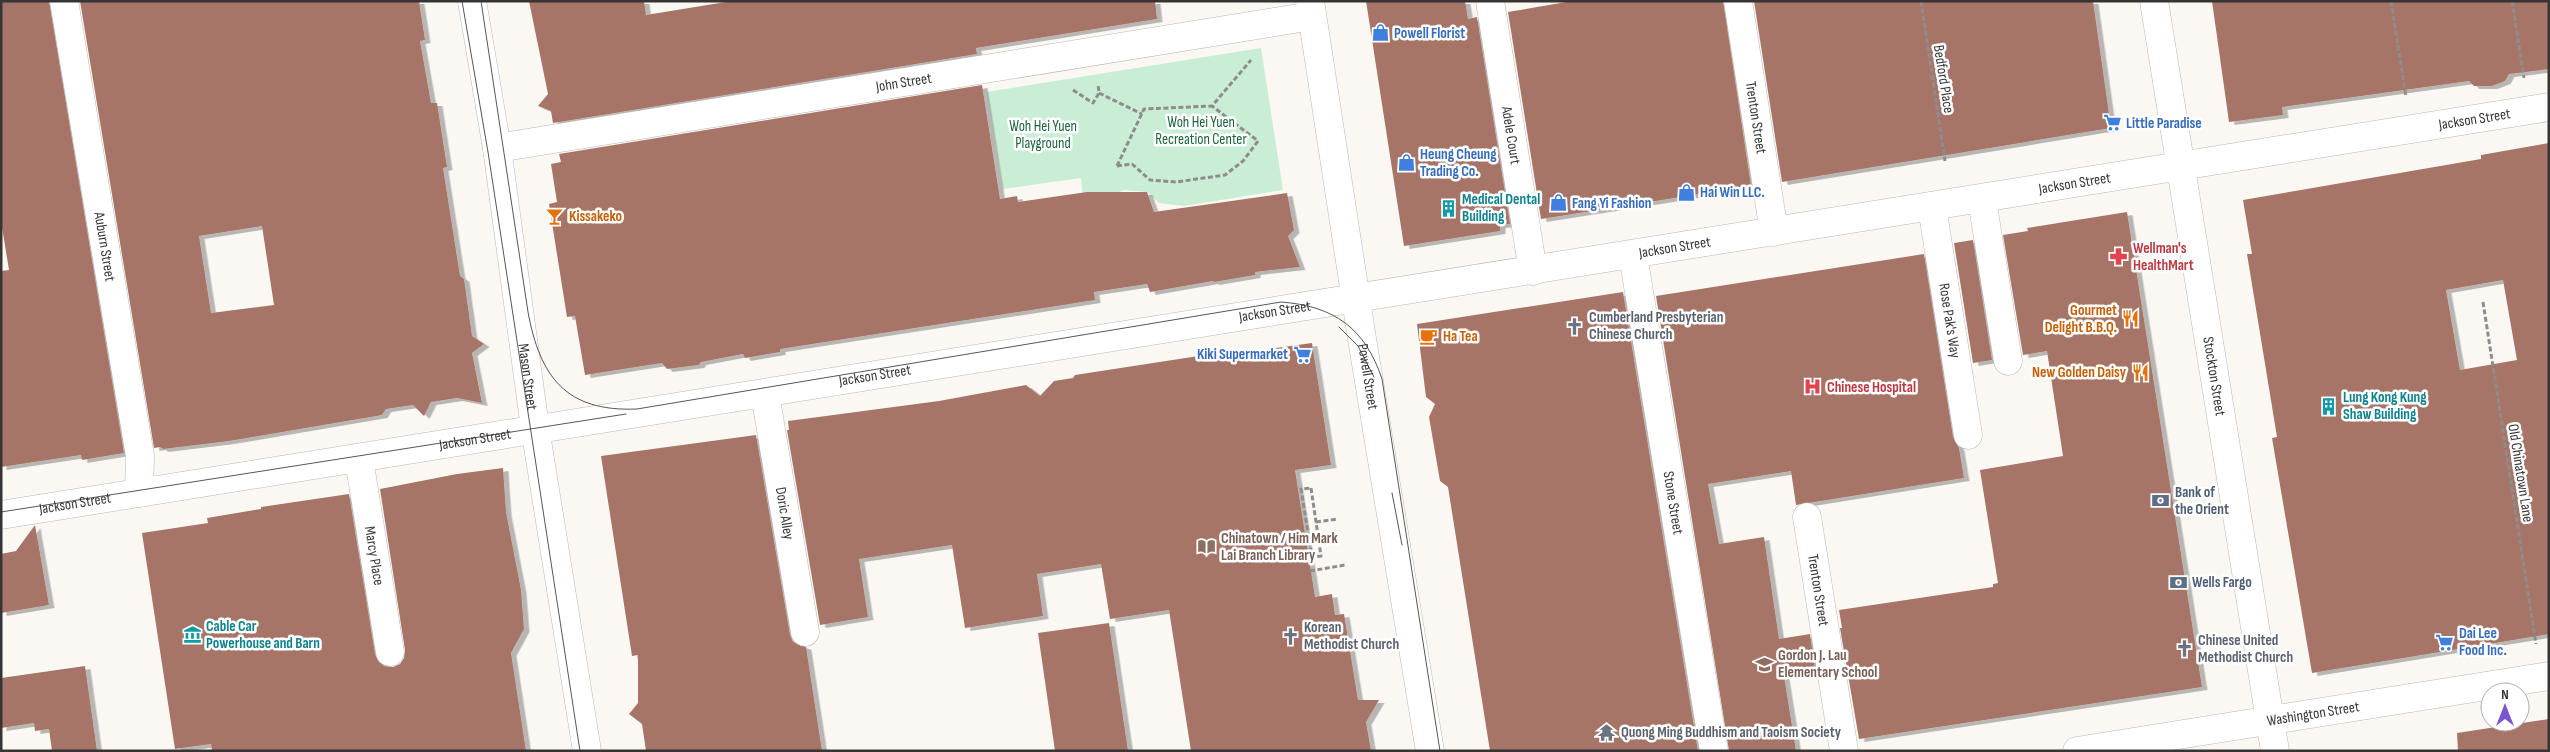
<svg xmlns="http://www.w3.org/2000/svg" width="2550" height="752" font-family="'Sofia Sans Condensed',sans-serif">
<defs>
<filter id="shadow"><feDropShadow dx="5.5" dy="3" stdDeviation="0" flood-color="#0004"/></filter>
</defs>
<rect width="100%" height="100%" fill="#fbf8f4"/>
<polygon fill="#c9eed5" points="1261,48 1283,190 1184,206 1159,203 1147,192 1124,190 1108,196 1083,201 1081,178 1003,189 987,92"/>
<g fill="#a77568" fill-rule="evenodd" filter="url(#shadow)">
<polygon points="1,1 49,1 124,453 82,460 81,455 1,467 1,271 9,270 1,221"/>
<path d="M 80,1 L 419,1 L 425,40 L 420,41 L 431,103 L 437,103 L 447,167 L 443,168 L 460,276 L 464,279 L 472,336 L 484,344 L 472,353 L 482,403 L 457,398 L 431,402 L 424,416 L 413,405 L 386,409 L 382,415 L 229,441 L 163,449 L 160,447 L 154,448 ZM 262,226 L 274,305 L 211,313 L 199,236 Z"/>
<polygon points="529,1 644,1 646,15 732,1 1155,1 1157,19 976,48 977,54 553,123 551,111 538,106 548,94"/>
<polygon points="1366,1 1465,1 1468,19 1477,17 1510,224 1500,225 1500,231 1404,246"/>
<polygon points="1572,1 1723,1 1751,186 1541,219 1508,12"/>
<polygon points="1754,1 2093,1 2111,128 1782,182"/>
<polygon points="2212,1 2549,1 2549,69 2509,74 2505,81 2492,86 2474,86 2469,81 2282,107 2283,115 2229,122"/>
<polygon points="982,85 1000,199 1017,196 1018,202 1087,192 1147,192 1154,212 1287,193 1294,230 1288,236 1300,267 1255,272 1255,275 1214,282 1213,281 1150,292 1147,284 1094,292 1095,300 780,349 780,352 745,358 743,354 701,362 699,365 667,369 662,363 585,375 575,316 567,317 549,204 557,202 551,164 561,162 559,154"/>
<path d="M 2549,143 L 2549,634 L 2312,673 L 2272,438 L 2277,437 L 2247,254 L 2252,254 L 2243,200 L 2481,159 L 2481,155 ZM 2503,280 L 2517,360 L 2460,370 L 2446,290 Z"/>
<polygon points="2127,212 2202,687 1859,739 1840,628 1842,628 1839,610 1993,587 1993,584 1998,583 1980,470 2063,456 2047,351 2023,355 2003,235 2028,231 2027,228"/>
<polygon points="1973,240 1992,360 1973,363 1954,243"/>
<polygon points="1924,254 1953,437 1959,448 1964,478 1796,505 1791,471 1708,484 1719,544 1764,537 1779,639 1810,634 1815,670 1784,676 1796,751 1729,751 1656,296"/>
<polygon points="1623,292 1698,751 1490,751 1448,487 1440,481 1429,417 1435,404 1426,397 1417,324"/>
<polygon points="1312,343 1331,465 1295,470 1315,597 1332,594 1335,615 1344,614 1358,700 1379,700 1366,722 1371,751 1191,751 1169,610 1110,619 1101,564 1037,574 1043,616 965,628 952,545 859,559 868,617 820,625 787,430 789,430 788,421 939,401 1026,385 1040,396 1054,381 1073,378 1075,375 1218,353 1219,356"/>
<polygon points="756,435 790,635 793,642 806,647 822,751 646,751 642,724 629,714 638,703 638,655 632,656 601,456"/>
<polygon points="503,468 506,512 521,590 524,629 511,653 526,751 212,751 211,744 175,749 142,533 208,523 207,518 261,509 261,507 349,494 375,654 378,661 384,666 393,667 400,664 404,658 405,650 380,489 457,474"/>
<polygon points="35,525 49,605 1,613 1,554 16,551"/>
<polygon points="1109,623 1128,751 1055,751 1038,633"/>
<polygon points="85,666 97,751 52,751 49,729 35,731 34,723 1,728 1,678"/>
<polygon points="2549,719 2549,751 2458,751 2457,733"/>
</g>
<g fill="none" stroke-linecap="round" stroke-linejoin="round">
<defs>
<g id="minor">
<path id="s1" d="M 64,1 L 140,456 L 139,493"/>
<path id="s2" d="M 472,1 L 497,148 L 535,428 L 587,751"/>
<path id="s3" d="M 1310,1 L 1362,339 L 1430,751"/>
<path id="s4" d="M 1490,1 L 1533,271"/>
<path id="s5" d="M 1738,1 L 1774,232"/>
<path id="s6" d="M 2154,1 L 2275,751"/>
<path id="s7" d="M 497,148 L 1312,16"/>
<polyline points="1982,200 2008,361"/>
<path id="s8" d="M 1932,207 L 1968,435"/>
<path id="s9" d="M 1633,255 L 1714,751"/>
<path id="s10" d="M 765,394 L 805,632"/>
<path id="s11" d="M 359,459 L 390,652"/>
<path id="s12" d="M 1,515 L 2549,107"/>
<path id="s13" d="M 1807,517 L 1844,751"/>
<path id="s14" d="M 2077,751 L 2549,676"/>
</g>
</defs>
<use href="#minor" stroke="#b9b7b3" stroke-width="29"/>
<g stroke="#8f8d8b" stroke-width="3" stroke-dasharray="5 2.5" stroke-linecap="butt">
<polyline points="1921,1 1945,161"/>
<polyline points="2391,1 2406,97"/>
<polyline points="2512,1 2524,78"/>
<polyline points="1073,90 1093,103 1099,93 1098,84"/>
<polyline points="1099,93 1142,114"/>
<polyline points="1117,166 1132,164 1150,180 1176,182 1225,175 1243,161 1258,141 1212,106"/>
<polyline points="1117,166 1144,109 1212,106 1251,60"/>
<polyline points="2483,302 2536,644"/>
<polygon points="1311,488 1321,556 1312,557 1301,489"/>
<polyline points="1316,522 1338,519"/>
<polyline points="1310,571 1345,565"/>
</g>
<use href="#minor" stroke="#fff" stroke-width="28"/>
<g stroke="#575654" stroke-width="1">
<polyline points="462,1 488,152 580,751"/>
<path d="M 481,1 L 528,312 C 540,377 566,412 637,409 L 1281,302 C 1334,306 1365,328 1382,379 L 1440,751"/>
<polyline points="1339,327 1358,346 1374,377"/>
<polyline points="1392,493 1402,545"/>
<polyline points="1,512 626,414"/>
</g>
</g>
<defs>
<symbol id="shop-bare" viewBox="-9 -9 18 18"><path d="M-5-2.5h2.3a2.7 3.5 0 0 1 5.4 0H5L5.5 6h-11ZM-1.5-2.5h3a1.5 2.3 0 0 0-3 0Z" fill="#3f7fe0" stroke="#fff" stroke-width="2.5" paint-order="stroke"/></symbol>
<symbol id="supermarket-bare" viewBox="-9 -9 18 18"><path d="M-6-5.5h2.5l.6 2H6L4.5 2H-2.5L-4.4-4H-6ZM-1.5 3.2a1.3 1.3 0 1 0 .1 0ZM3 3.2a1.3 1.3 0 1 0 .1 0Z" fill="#3f7fe0" stroke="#fff" stroke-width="2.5" paint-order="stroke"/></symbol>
<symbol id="building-bare" viewBox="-9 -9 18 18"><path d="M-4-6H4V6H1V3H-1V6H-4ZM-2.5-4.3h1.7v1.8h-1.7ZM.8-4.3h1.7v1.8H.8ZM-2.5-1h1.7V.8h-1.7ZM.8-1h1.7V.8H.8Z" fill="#0f9aa8" stroke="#fff" stroke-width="2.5" paint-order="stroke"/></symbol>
<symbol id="bar-bare" viewBox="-9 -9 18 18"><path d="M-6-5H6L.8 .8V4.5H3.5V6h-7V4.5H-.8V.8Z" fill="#e8710a" stroke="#fff" stroke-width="2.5" paint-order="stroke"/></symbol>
<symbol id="pharmacy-bare" viewBox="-9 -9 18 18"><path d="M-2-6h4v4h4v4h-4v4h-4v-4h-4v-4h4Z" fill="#e0444e" stroke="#fff" stroke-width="2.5" paint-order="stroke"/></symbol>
<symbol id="restaurant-bare" viewBox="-9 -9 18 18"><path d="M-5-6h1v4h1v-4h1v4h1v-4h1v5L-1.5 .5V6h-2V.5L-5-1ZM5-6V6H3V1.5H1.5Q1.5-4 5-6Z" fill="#e8710a" stroke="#fff" stroke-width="2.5" paint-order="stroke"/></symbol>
<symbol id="church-bare" viewBox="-9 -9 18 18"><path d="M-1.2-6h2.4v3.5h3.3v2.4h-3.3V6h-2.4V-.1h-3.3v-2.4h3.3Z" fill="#6b7280" stroke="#fff" stroke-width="2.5" paint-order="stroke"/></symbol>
<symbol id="cafe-bare" viewBox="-9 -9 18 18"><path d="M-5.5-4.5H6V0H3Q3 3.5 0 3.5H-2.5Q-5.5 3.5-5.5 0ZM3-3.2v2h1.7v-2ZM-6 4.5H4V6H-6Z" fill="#e8710a" stroke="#fff" stroke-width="2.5" paint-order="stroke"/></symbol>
<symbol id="hospital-bare" viewBox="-9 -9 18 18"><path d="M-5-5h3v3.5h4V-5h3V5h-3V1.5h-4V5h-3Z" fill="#e0444e" stroke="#fff" stroke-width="2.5" paint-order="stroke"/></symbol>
<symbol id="bank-bare" viewBox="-9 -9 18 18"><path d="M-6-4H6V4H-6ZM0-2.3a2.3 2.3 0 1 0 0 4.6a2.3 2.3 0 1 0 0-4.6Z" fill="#5c6f8a" stroke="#fff" stroke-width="2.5" paint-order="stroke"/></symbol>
<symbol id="library-bare" viewBox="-9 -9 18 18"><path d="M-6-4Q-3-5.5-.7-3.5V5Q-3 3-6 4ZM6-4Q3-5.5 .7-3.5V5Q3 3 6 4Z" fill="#8d6e63" stroke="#fff" stroke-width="2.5" paint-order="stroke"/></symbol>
<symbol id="museum-bare" viewBox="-9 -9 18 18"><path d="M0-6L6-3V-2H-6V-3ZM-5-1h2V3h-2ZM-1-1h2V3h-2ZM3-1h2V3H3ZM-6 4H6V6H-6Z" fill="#0f9aa8" stroke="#fff" stroke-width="2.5" paint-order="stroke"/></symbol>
<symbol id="school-bare" viewBox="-9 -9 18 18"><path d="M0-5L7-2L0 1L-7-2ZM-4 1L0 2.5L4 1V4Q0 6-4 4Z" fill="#8d6e63" stroke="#fff" stroke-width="2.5" paint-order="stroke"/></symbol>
<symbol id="temple-bare" viewBox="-9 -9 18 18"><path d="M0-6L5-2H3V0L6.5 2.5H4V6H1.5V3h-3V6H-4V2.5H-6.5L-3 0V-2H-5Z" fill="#6b7280" stroke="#fff" stroke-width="2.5" paint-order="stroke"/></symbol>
</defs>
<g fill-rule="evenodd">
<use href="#shop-bare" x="1368" y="20" width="25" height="25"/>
<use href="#supermarket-bare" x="2100" y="110" width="25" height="25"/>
<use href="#shop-bare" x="1394" y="150" width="25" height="25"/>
<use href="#shop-bare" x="1674" y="180" width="25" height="25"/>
<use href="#shop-bare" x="1546" y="190" width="25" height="25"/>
<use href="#building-bare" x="1436" y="196" width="25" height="25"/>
<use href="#bar-bare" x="542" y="204" width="25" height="25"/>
<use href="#pharmacy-bare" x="2106" y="244" width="25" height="25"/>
<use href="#restaurant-bare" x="2118" y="306" width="25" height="25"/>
<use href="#church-bare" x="1562" y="314" width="25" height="25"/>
<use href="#cafe-bare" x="1416" y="324" width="25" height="25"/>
<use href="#supermarket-bare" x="1290" y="342" width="25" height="25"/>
<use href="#restaurant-bare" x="2128" y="360" width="25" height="25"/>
<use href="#hospital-bare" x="1800" y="374" width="25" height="25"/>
<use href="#building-bare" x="2316" y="394" width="25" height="25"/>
<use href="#bank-bare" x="2148" y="488" width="25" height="25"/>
<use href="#library-bare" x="1194" y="534" width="25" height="25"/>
<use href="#bank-bare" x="2166" y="570" width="25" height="25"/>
<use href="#museum-bare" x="180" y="622" width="25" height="25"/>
<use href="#church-bare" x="1278" y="624" width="25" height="25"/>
<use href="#supermarket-bare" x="2432" y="630" width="25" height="25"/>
<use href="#church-bare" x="2172" y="636" width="25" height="25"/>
<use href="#school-bare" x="1752" y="652" width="25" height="25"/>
<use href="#temple-bare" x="1594" y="720" width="25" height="25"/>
</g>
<g text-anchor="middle" stroke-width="5" stroke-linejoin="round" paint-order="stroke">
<g font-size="15" font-weight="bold" fill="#366cbe" stroke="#fff" text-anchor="start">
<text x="1394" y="38">Powell Florist</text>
<text x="2126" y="128">Little Paradise</text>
<text x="1420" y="159">Heung Cheung<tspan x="1420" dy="17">Trading Co.</tspan></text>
<text x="1700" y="197">Hai Win LLC.</text>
<text x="1572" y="208">Fang Yi Fashion</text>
<text x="1288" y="359" text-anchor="end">Kiki Supermarket</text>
<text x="2459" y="638">Dai Lee<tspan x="2459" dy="17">Food Inc.</tspan></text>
</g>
<g font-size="15" fill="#363534" stroke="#fff">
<text transform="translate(1944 79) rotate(81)" y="5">Bedford Place</text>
<text dy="5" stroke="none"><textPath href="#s7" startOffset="412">John Street</textPath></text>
<text dy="5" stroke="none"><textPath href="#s5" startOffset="118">Trenton Street</textPath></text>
<text dy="5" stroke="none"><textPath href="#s12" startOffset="2505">Jackson Street</textPath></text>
<text dy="5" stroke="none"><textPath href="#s4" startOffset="136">Adele Court</textPath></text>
<text dy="5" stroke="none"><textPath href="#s12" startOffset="2100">Jackson Street</textPath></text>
<text dy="5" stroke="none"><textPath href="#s1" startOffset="249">Auburn Street</textPath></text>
<text dy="5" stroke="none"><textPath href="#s12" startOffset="1695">Jackson Street</textPath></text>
<text dy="5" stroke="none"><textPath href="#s12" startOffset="1290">Jackson Street</textPath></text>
<text dy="5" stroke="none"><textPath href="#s8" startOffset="115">Rose Pak's Way</textPath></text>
<text dy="5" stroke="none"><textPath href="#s2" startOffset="380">Mason Street</textPath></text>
<text dy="5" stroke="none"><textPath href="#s3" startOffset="380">Powell Street</textPath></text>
<text dy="5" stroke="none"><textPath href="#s6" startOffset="380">Stockton Street</textPath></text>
<text dy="5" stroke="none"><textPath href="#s12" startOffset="885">Jackson Street</textPath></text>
<text dy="5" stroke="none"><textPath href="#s12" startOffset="480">Jackson Street</textPath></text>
<text transform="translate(2521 473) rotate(81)" y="5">Old Chinatown Lane</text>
<text dy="5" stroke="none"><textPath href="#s12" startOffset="75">Jackson Street</textPath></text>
<text dy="5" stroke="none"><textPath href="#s9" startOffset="251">Stone Street</textPath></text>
<text dy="5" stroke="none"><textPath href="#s10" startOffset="121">Doric Alley</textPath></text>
<text dy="5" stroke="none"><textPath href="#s11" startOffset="98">Marcy Place</textPath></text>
<text dy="5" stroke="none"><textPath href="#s13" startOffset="74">Trenton Street</textPath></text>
<text dy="5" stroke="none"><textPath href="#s14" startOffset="239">Washington Street</textPath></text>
</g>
<g font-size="15" fill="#1b643c" stroke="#fff">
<text x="1201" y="127">Woh Hei Yuen<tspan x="1201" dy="17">Recreation Center</tspan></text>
<text x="1043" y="131">Woh Hei Yuen<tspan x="1043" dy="17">Playground</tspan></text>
</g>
<g font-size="15" font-weight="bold" fill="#0d838f" stroke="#fff" text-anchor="start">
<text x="1462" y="204">Medical Dental<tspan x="1462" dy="17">Building</tspan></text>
<text x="2343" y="402">Lung Kong Kung<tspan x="2343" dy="17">Shaw Building</tspan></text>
<text x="206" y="631">Cable Car<tspan x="206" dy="17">Powerhouse and Barn</tspan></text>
</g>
<g font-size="15" font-weight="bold" fill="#c56008" stroke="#fff" text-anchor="start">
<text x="569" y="221">Kissakeko</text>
<text x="2117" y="315" text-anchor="end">Gourmet<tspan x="2117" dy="17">Delight B.B.Q.</tspan></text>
<text x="1443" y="341">Ha Tea</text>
<text x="2126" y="377" text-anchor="end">New Golden Daisy</text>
</g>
<g font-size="15" font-weight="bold" fill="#be3a42" stroke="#fff" text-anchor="start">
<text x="2133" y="253">Wellman's<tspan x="2133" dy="17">HealthMart</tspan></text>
<text x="1827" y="392">Chinese Hospital</text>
</g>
<g font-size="15" font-weight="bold" fill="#5b616d" stroke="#fff" text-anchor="start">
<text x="1589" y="322">Cumberland Presbyterian<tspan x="1589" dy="17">Chinese Church</tspan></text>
<text x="1304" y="632">Korean<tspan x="1304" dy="17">Methodist Church</tspan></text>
<text x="2198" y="645">Chinese United<tspan x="2198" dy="17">Methodist Church</tspan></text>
<text x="1621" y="737">Quong Ming Buddhism and Taoism Society</text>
</g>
<g font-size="15" font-weight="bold" fill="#4e5e75" stroke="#fff" text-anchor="start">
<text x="2175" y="497">Bank of<tspan x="2175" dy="17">the Orient</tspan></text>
<text x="2192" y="587">Wells Fargo</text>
</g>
<g font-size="15" font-weight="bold" fill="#785e54" stroke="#fff" text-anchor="start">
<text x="1221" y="543">Chinatown / Him Mark<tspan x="1221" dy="17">Lai Branch Library</tspan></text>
<text x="1778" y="660">Gordon J. Lau<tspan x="1778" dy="17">Elementary School</tspan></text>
</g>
</g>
<rect width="2550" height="752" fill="none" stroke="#363534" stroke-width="5"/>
<g transform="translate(2505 707)"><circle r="24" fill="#ffffff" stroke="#afaeae"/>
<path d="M0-4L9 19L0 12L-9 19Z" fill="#7956d0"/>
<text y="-8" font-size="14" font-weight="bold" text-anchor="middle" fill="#363534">N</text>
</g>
</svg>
